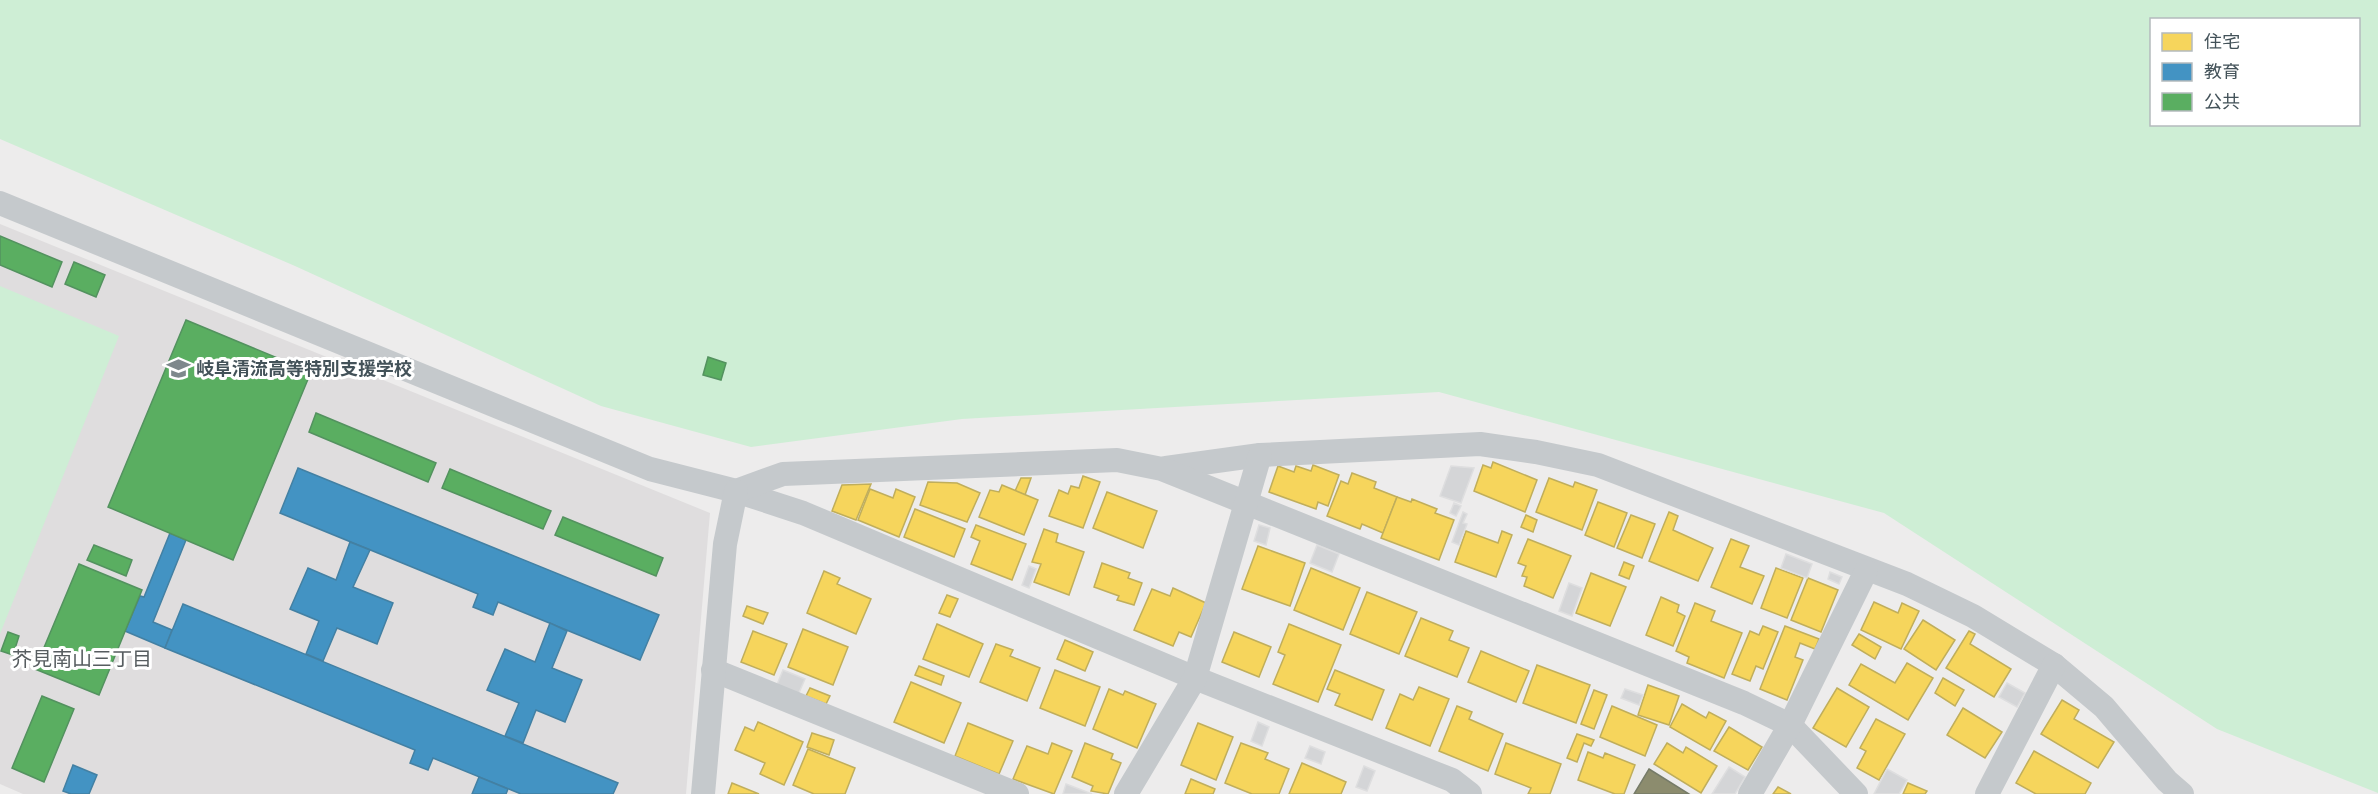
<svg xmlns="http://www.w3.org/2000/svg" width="2378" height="794" font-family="'PT Sans Narrow','Noto Sans JP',sans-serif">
<rect width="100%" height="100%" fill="#edecec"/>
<polygon fill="#dfddde" points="0,224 710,513 686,794 23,794 0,784"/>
<g fill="#ceeed5" fill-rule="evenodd">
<path d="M 0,0 L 2378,0 L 2378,793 L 2217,729 L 1884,513 L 1439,392 L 962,419 L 751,447 L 601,406 L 295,266 L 0,139 ZM 2152,20 L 2358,20 L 2358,124 L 2152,124 Z"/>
<polygon points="0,286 119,336 0,634"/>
</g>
<g fill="#f6d55c" stroke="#c0ae5b" stroke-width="1.5">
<polygon points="1493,462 1537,480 1525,512 1474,491 1483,465 1491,468"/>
<polygon points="1313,465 1339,475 1328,506 1318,502 1316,509 1269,492 1278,466 1294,472 1296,466 1311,471"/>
<polygon points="1352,473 1376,482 1374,488 1397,497 1383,533 1362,524 1360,529 1327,516 1341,481 1348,484"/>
<polygon points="1083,476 1100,482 1083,528 1049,516 1059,490 1068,494 1071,486 1079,488"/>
<polygon points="1021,478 1031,478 1025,495 1015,491"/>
<polygon points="1549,478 1573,487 1575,482 1597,490 1582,530 1536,512"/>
<polygon points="928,482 957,483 980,493 967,522 920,505"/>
<polygon points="871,484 856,520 832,511 842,485"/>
<polygon points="1002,485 1038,500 1024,535 979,517 990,490 999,492"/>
<polygon points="870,489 893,498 896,489 915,497 899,537 858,520"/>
<polygon points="1107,492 1157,511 1143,548 1093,528"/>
<polygon points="1397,497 1411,502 1412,499 1437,509 1435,513 1454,520 1439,560 1381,538"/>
<polygon points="1598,502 1627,513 1614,547 1585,535"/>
<polygon points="915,509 965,529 954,557 904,537"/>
<polygon points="1669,512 1678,516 1673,530 1713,548 1698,581 1649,561"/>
<polygon points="1526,515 1537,520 1533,532 1521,527"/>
<polygon points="1631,515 1655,524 1642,558 1617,548"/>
<polygon points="976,525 1026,544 1012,580 971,564 980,541 971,537"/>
<polygon points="1044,529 1058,534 1056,542 1084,552 1069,595 1034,582 1041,564 1032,562"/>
<polygon points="1466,531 1498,543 1502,531 1512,535 1496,577 1455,562"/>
<polygon points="1528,539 1571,556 1553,598 1524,586 1527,577 1522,576 1526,566 1518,563"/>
<polygon points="1731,539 1749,546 1740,567 1764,576 1752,604 1711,587"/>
<polygon points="1258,546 1305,563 1290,606 1242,589"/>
<polygon points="1624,562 1634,566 1629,579 1619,575"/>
<polygon points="1102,563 1130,573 1128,578 1142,583 1134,605 1117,600 1119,596 1094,587"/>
<polygon points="1311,568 1360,588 1343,630 1294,610"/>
<polygon points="1776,568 1803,578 1787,618 1761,608"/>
<polygon points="824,571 840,578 837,584 871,599 856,634 807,613"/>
<polygon points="1591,573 1626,587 1610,626 1576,613"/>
<polygon points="1808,578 1838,590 1821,632 1791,620"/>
<polygon points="1173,588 1206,603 1191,637 1179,632 1173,646 1134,630 1152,589 1170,596"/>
<polygon points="1367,592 1417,612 1399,654 1350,634"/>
<polygon points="947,595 958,599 950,617 939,613"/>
<polygon points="1661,597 1679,605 1677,612 1685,616 1673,646 1646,635"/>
<polygon points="1874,602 1898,613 1902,603 1919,611 1901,649 1861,630"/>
<polygon points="1695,603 1715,611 1711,621 1742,633 1724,678 1687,663 1689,657 1676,651"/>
<polygon points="747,606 768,613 763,624 743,616"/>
<polygon points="1421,618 1453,631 1449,640 1469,648 1457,677 1405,656"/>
<polygon points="1923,620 1955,640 1936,670 1904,649"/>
<polygon points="937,624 983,644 969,677 923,659"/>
<polygon points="1289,624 1341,645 1318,702 1273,684 1285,655 1278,652"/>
<polygon points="1763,626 1778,632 1763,669 1756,666 1750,681 1732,674 1750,631 1759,635"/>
<polygon points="1785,626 1819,639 1815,649 1800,643 1795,657 1803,660 1787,700 1760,689"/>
<polygon points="803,629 848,647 833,685 788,667"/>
<polygon points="753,631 787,644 774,675 741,662"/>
<polygon points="1969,631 1975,634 1970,644 2011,669 1994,697 1946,668"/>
<polygon points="1234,632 1271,647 1259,677 1222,662"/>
<polygon points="1859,634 1881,647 1875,659 1852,645"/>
<polygon points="1065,640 1093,652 1085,671 1057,659"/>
<polygon points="996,644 1013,650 1010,656 1040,668 1027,701 980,682"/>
<polygon points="1481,651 1529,671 1516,702 1468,682"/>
<polygon points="1907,663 1933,678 1908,720 1849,685 1861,664 1895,683"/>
<polygon points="1537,665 1590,685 1576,723 1523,703"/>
<polygon points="919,666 944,676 941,685 915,675"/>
<polygon points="1055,670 1100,687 1085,726 1040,708"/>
<polygon points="1335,670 1384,690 1372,720 1335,705 1340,694 1327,689"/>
<polygon points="1943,678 1964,690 1955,706 1935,693"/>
<polygon points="911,682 961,703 944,743 894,722"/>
<polygon points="1648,685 1679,696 1669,725 1638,715"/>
<polygon points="1419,687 1449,699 1430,746 1386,728 1400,694 1413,700"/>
<polygon points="810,688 830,696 826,704 806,696"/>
<polygon points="1837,688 1869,707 1846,747 1813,728"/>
<polygon points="1109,689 1123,695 1125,691 1156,704 1137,748 1093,729"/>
<polygon points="1594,690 1607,695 1594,729 1581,724"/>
<polygon points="2062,700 2079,710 2074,719 2114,742 2098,768 2041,734"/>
<polygon points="1682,704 1706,718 1709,712 1726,721 1710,750 1670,727"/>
<polygon points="1457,706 1472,712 1469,719 1503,734 1488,771 1439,751"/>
<polygon points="1612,706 1657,725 1645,756 1600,737"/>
<polygon points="1963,708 2002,732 1985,758 1947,735"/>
<polygon points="1876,719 1905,734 1879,780 1857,768 1866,751 1860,748"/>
<polygon points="758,722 803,742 784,785 760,774 765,763 735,750 745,727 754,731"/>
<polygon points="968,723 1013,741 999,774 955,756"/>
<polygon points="1198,723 1233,737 1216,780 1181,765"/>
<polygon points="1729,727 1762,747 1748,770 1714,751"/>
<polygon points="812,733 834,740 829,755 807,747"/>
<polygon points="1577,734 1594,740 1591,746 1584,743 1577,762 1567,758"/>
<polygon points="1052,743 1072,751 1054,794 1013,779 1027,746 1048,754"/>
<polygon points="1085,743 1113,754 1111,759 1121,763 1108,794 1091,791 1093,786 1072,777"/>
<polygon points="1241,743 1268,753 1265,759 1289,769 1279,794 1252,794 1225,783"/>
<polygon points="1506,743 1561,764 1550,794 1528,794 1531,788 1495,774"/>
<polygon points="1667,743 1683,753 1686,747 1717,766 1701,793 1654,764"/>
<polygon points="808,749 855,768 845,794 814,794 793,785"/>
<polygon points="2034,751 2091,783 2085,794 2036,794 2016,783"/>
<polygon points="1588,752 1603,758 1605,753 1635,765 1624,794 1615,794 1578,780"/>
<polygon points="1302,763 1346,782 1341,794 1289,794"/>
<polygon points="1191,779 1215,789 1213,794 1185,794"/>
<polygon points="732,783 759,794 728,794"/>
<polygon points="1908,783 1927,791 1925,794 1903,794"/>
<polygon points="1778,787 1791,794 1773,794"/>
</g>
<g fill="#4393c3" stroke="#4380a3" stroke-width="1.5">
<polygon points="298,468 659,615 640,660 498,602 493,615 473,607 478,594 280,513"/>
<polygon points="170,533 186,540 153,622 172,630 165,648 125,631 140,596 144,597"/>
<polygon points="350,542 370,550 353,587 393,603 377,644 337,628 323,661 306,654 319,621 290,609 308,568 336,580"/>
<polygon points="183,604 618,783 613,794 521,794 433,758 428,770 410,763 415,750 165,648"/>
<polygon points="550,623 567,631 552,668 582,680 565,722 536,710 523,743 505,736 519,703 487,690 505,649 535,662"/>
<polygon points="73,765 97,775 89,794 71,794 63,791"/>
<polygon points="479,777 508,789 506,794 472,794"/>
</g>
<g fill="#5aae61" stroke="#53925f" stroke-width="1.5">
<polygon points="0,236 62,262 52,287 0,265"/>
<polygon points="74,262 105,275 96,297 65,284"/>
<polygon points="186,320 311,372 233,560 108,507"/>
<polygon points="708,357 726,363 721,380 703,375"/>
<polygon points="316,413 436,463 428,482 309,432"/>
<polygon points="450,469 551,511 543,529 442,488"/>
<polygon points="563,517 663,558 656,576 555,535"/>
<polygon points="94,545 132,560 126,576 87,560"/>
<polygon points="79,564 142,590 99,695 35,669"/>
<polygon points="8,632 19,636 13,655 1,651"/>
<polygon points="42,696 74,709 44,782 12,768"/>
</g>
<polygon fill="#8c8c6e" stroke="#767b68" stroke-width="1.5" points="1649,769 1689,794 1634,794"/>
<g fill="#d4d5d7" stroke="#dededf" stroke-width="1.5">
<polygon points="1451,466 1474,468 1461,503 1440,496"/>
<polygon points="1454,503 1461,506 1456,516 1450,513"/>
<polygon points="1463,512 1467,514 1463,523 1467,524 1459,545 1452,542"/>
<polygon points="1259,525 1270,528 1266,545 1254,541"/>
<polygon points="1317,545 1339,554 1332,572 1310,563"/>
<polygon points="1786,554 1812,564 1807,578 1781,568"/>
<polygon points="1029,566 1036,569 1029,588 1022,585"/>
<polygon points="1830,572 1842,577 1839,584 1828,579"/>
<polygon points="1569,583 1582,588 1572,616 1559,611"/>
<polygon points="783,670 805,679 798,695 776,687"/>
<polygon points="2007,683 2025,693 2017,707 1999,697"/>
<polygon points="1625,689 1643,695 1639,705 1621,698"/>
<polygon points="1258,722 1269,727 1262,746 1251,741"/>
<polygon points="1310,746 1325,752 1321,764 1305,758"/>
<polygon points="1364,766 1375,771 1367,791 1356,787"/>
<polygon points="1729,767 1745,777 1735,794 1712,794"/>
<polygon points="1887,769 1907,780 1899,794 1874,794"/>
<polygon points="1066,784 1092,794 1063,794"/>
</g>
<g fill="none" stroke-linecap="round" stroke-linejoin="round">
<g stroke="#c5c9cc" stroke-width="24">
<polyline points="0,203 650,469 736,491 803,513 1195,678 1452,780 1470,794"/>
<polyline points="1166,468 1260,455 1480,444 1536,452 1598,465 1907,584 1973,616 2054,665 2104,707 2167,781 2182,794"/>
<polyline points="736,491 783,474 1117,460 1162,469 1744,703 1790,725 1856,794"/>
<polyline points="713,670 1017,794"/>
<polyline points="703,794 725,544 736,491"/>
<polyline points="1126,794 1195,678 1260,455"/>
<polyline points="1750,794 1790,725 1866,571"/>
<polyline points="1987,794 2054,665"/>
</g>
</g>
<defs>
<symbol id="school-bare" viewBox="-9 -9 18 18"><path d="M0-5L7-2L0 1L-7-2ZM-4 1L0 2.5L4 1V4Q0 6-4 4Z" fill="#7e888c" stroke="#fff" stroke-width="2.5" paint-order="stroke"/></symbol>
</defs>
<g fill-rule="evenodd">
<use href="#school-bare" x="162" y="352" width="33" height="33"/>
</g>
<g text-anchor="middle" stroke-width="6" stroke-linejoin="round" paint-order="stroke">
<g font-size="18" font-weight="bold" fill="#435259" stroke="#fff" text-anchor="start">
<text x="196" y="375">岐阜清流高等特別支援学校</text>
</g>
<g font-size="20" fill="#575d60" stroke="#fff">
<text x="82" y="666">芥見南山三丁目</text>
</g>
</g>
<rect x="2150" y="18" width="210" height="108" fill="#ffffff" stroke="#b4babd" stroke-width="1.5"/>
<rect x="2162" y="33" width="30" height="18" fill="#f6d55c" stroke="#b4babd" stroke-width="1.5"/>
<text x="2204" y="48" font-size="18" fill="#435259">住宅</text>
<rect x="2162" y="63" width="30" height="18" fill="#4393c3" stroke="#b4babd" stroke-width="1.5"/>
<text x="2204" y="78" font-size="18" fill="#435259">教育</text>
<rect x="2162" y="93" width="30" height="18" fill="#5aae61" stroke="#b4babd" stroke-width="1.5"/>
<text x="2204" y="108" font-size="18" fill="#435259">公共</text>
</svg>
